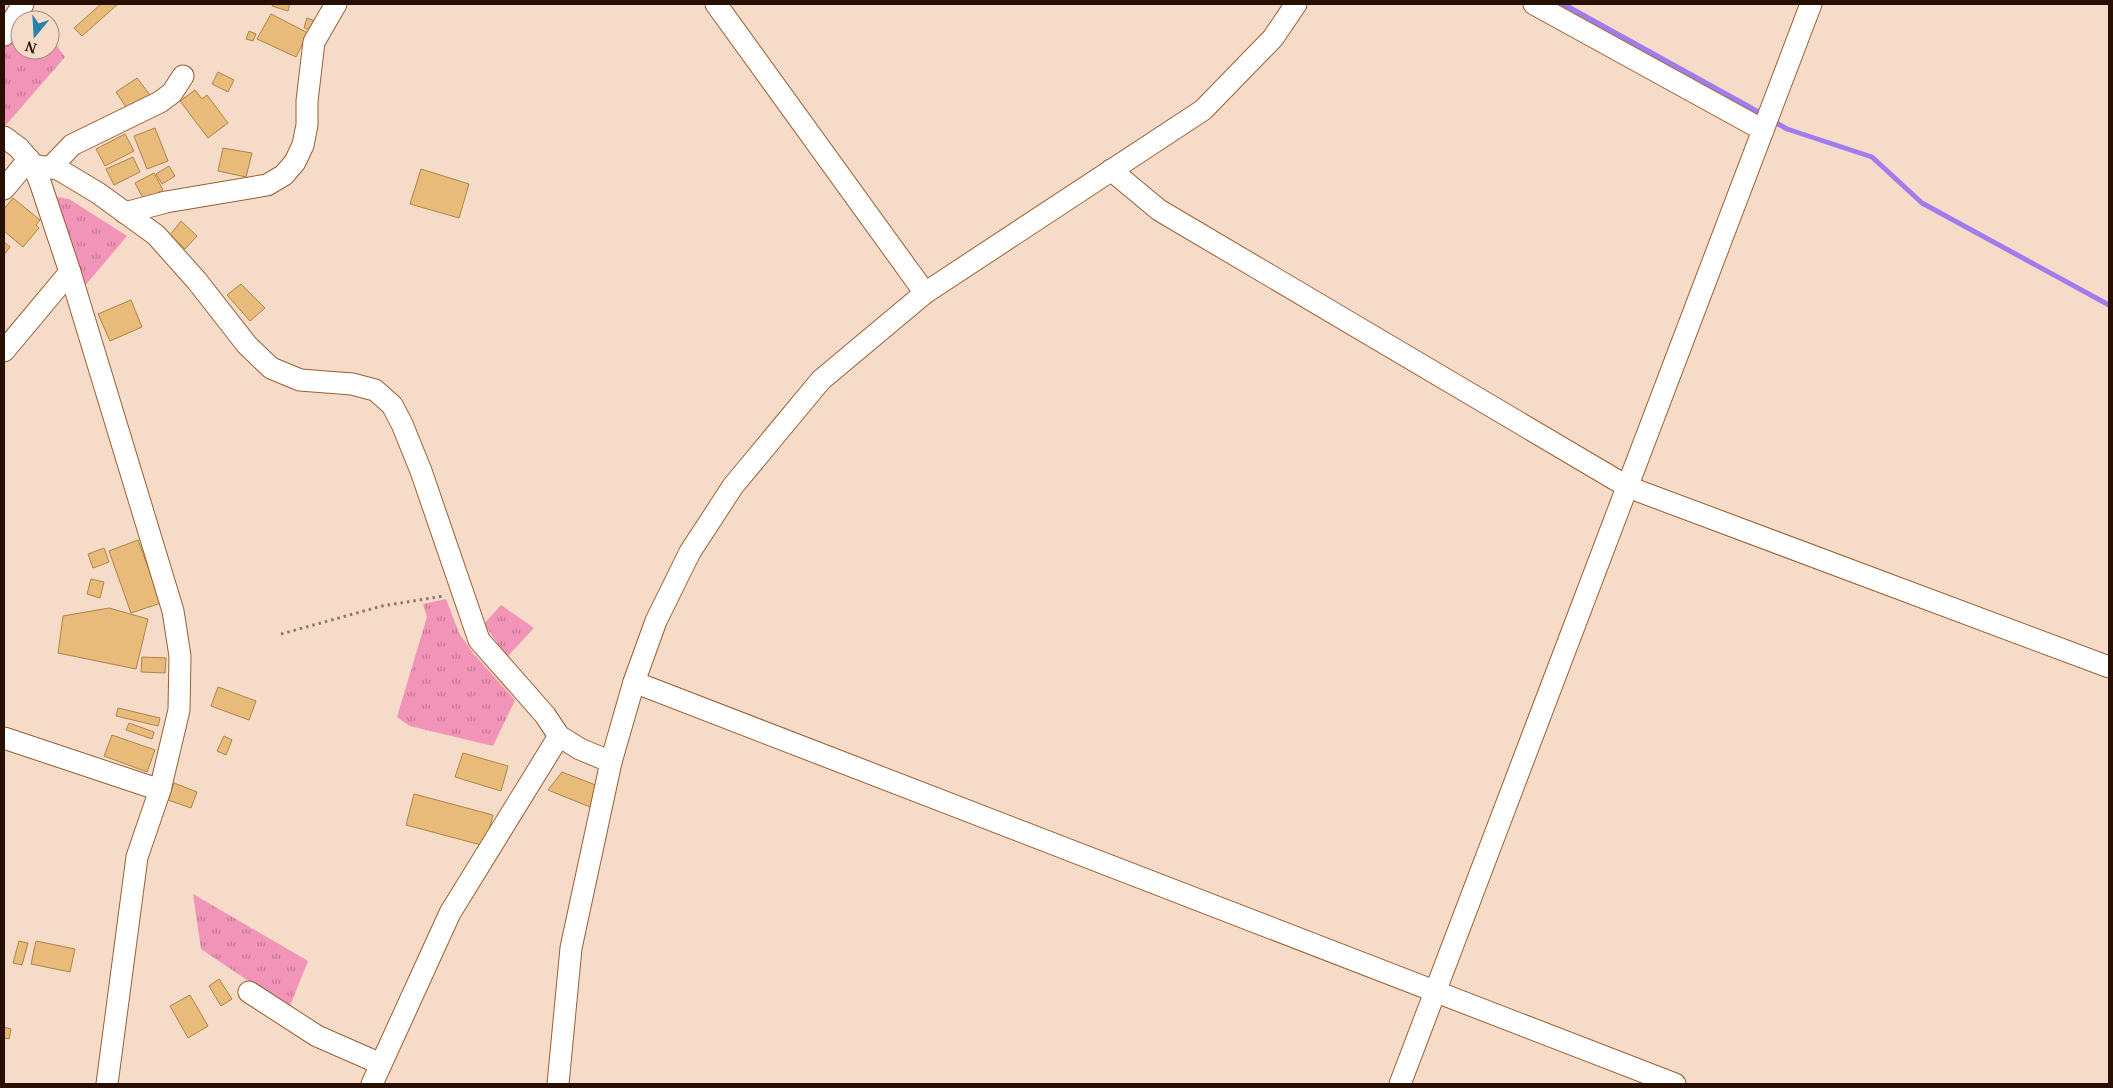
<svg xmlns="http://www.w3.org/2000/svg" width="2113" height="1088" font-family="'Noto Serif',serif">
<defs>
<pattern id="grass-tufts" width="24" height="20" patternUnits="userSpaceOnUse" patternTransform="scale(1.25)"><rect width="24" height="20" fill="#f194b7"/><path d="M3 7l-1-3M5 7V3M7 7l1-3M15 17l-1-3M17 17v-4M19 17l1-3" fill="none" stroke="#c37792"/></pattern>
</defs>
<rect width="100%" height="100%" fill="#f6dbc8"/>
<g fill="url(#grass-tufts)">
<polygon points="20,20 20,50 50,50 50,36 65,57 5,126 4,57 5,46"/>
<polygon points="57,197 69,199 127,236 83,288"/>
<polygon points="446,599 459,633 473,653 515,700 493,746 410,726 397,717 427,617 423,604"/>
<polygon points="501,605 534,628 507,657 484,624"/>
<polygon points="193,894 308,961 289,1008 201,949"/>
</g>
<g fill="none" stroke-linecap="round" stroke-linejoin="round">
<g stroke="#a07cee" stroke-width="5">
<polyline points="1563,4 1764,115"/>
<polyline points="1773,121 1787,129 1872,157 1922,203 2109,305"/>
</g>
</g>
<g fill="#e8bb7a" stroke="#ae8444">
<polygon points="101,4 118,4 82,36 74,28"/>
<polygon points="273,4 290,4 288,11 272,6"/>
<polygon points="271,14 308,33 296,57 257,39"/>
<polygon points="307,18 320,23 316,32 304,28"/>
<polygon points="249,31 256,34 253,41 246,39"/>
<polygon points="218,72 234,80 228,92 212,84"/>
<polygon points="137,78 150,95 128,110 116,92"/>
<polygon points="195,90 202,99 207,95 228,123 208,138 180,101"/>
<polygon points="155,128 168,161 147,169 134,136"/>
<polygon points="125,134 134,151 105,166 96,149"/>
<polygon points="223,148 252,153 246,177 218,171"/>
<polygon points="133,157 140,172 114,185 106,169"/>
<polygon points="169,166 175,176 162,184 156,174"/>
<polygon points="421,169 469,184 459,218 410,204"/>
<polygon points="154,173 163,190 144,200 135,183"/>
<polygon points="13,198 40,220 36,225 39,228 23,247 4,231 4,209"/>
<polygon points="181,221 197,236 185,249 170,235"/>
<polygon points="4,242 10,247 4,255"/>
<polygon points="241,284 265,308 250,321 227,295"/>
<polygon points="131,300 142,327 110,341 98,314"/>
<polygon points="138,540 161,603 131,613 109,551"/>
<polygon points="104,548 109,562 93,568 88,554"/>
<polygon points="91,579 104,582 100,598 87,594"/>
<polygon points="109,608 148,619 136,669 58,653 63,616"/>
<polygon points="142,657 166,658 165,673 141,672"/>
<polygon points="218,687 256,701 249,720 211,706"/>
<polygon points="118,708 160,718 158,726 116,716"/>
<polygon points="129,723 154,732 152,739 126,730"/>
<polygon points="112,735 155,750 147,772 104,756"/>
<polygon points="224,736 232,740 226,755 217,751"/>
<polygon points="463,753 508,766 501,791 455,777"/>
<polygon points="562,772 598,786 590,807 548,790"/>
<polygon points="174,783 197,792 191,808 168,800"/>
<polygon points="414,794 493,815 485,846 406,825"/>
<polygon points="19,941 28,943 22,965 13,963"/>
<polygon points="36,941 75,949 70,972 31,964"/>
<polygon points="219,979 232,999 221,1006 209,986"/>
<polygon points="190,995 208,1026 188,1038 170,1006"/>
<polygon points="4,1027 11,1029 9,1039 4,1038"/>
</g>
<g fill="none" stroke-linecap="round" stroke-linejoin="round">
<defs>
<g id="minor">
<polyline points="716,4 925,293"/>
<polyline points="1534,4 1763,130"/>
<polyline points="4,35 23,4"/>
<polyline points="4,137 19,148 33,165 40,182 70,272 173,611 180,656 179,710 160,790 137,857 107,1084"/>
<polyline points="33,165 58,169 98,193 156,235 197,281 247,345 271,368 300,380 352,384 375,390 392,405 402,424 421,471 479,640 545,715 559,736 580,749 611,762"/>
<polyline points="50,168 72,145 160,102 172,93 183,76"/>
<polyline points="1111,170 1159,210 1628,487 2109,667"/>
<polyline points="4,189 29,159"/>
<polyline points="125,213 166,202 267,185 284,175 295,162 303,145 307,125 307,101 314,42 336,4"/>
<polyline points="4,351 70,272"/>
<polyline points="634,682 1675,1084"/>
<polyline points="4,738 160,790"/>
<polyline points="249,992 317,1036 381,1064"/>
<polyline points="372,1084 450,913 559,736"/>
<polyline points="558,1084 571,948 611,762 634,682 656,621 690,552 733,486 821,380 925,293 1203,110 1273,38 1296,4"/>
<polyline points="1400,1084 1811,4"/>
</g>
</defs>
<use href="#minor" stroke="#995f32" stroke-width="23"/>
<polyline stroke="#907766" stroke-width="3" stroke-dasharray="2.5 4" stroke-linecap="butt" points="281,634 382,606 444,596"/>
<use href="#minor" stroke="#fff" stroke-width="21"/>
</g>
<rect width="2113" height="1088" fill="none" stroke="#271001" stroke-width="10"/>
<g transform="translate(35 35) rotate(198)"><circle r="24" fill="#f6dbc8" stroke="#a38a78"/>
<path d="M0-4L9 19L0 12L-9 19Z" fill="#2881af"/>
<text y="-8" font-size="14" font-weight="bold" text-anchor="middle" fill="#271001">N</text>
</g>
</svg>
